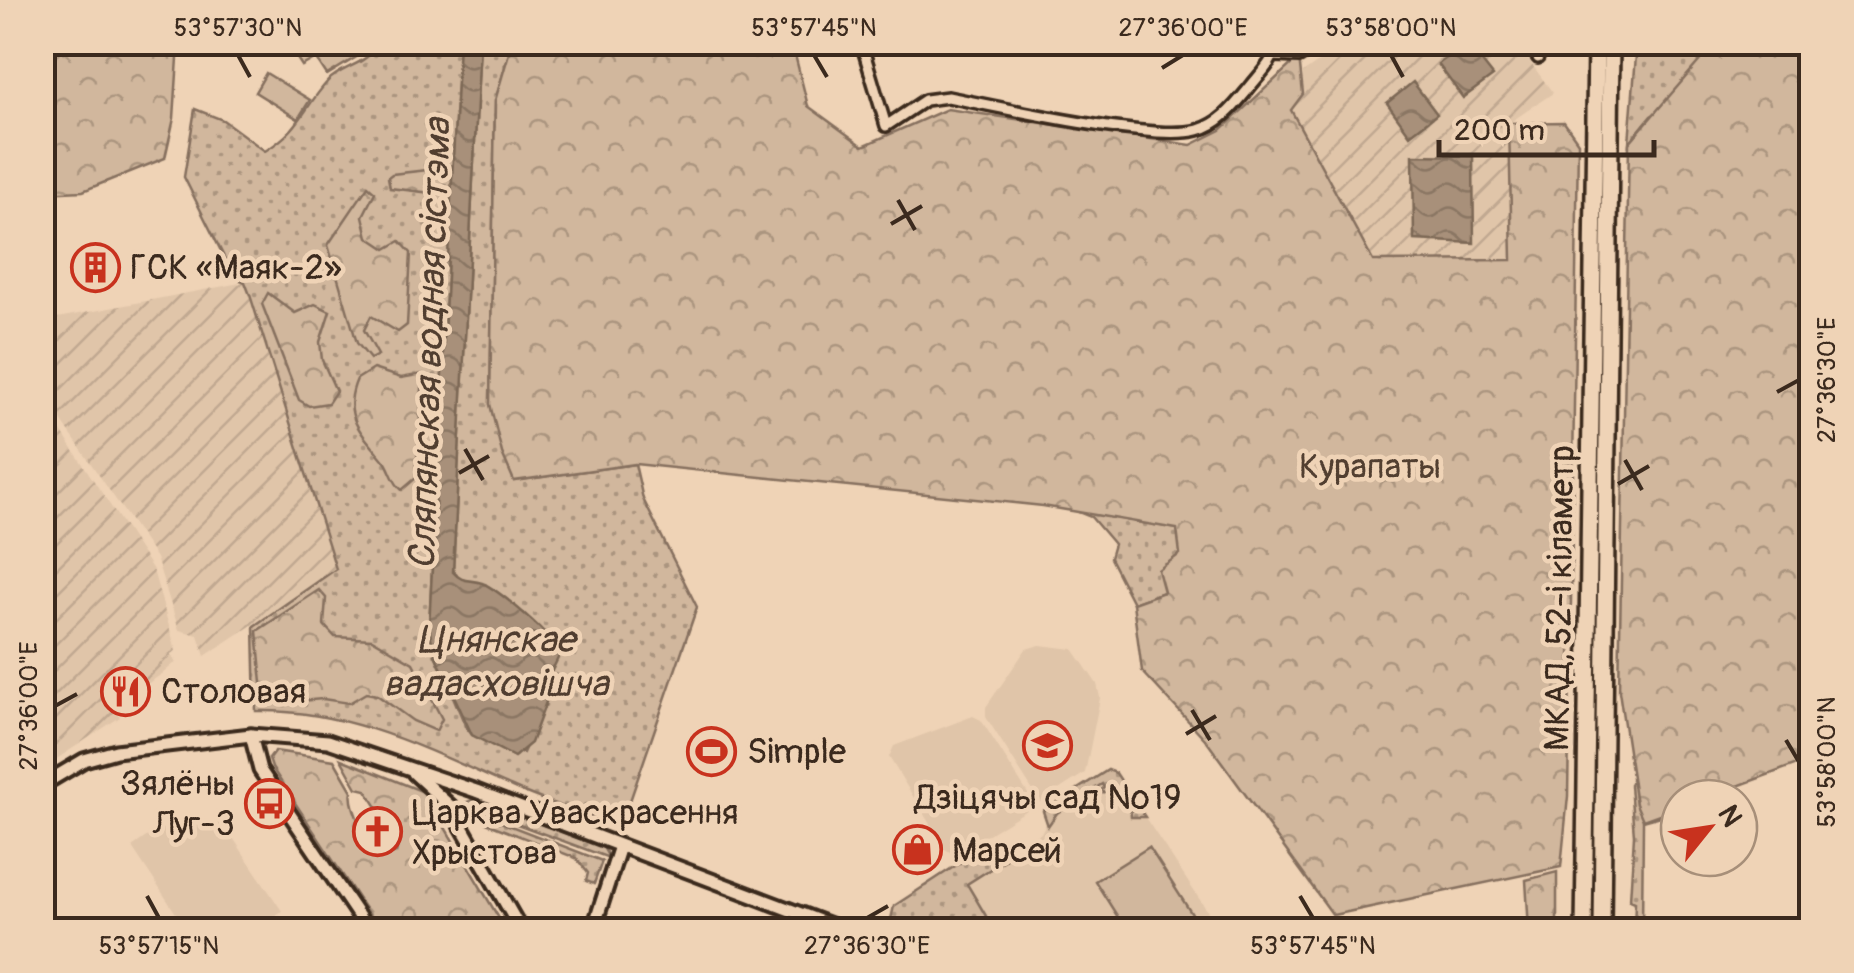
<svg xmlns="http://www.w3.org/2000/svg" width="1854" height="973" font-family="Pangolin,sans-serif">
<defs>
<pattern id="industrial-furrows" width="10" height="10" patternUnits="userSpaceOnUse" patternTransform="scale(2.5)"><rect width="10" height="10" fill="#e0c5a9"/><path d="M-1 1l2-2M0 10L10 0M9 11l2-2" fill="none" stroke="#c1a991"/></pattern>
<pattern id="grass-dots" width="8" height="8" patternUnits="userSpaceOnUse" patternTransform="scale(2.5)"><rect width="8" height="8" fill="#d1b79d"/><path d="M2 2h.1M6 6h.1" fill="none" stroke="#ab957f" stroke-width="1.8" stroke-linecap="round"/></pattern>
<pattern id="forest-crowns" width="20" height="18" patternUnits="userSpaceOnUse" patternTransform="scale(2.5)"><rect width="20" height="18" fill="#d1b79d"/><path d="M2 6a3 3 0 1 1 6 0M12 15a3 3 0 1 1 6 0" fill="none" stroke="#ab957f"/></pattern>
<pattern id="water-waves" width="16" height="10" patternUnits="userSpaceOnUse" patternTransform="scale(2.5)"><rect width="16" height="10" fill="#a8907a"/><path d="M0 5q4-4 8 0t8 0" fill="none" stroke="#8a7663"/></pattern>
</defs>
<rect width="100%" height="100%" fill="#efd3b6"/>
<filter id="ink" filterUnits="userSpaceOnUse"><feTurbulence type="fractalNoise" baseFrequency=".01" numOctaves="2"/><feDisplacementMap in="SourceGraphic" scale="20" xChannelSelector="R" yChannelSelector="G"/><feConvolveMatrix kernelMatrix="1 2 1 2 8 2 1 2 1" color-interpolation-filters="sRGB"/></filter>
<g filter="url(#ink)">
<g fill="#e0c5a9">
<polygon points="1040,645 1073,649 1097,684 1100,698 1085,773 1040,802 986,717 986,707 1026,649"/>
<polygon points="973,716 981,720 1035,805 955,855 945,849 889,757 894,746"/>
<polygon points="1104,773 1116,774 1216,924 1205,930 922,930 896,908 998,841 1010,853 1041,833 1046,823 1042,812"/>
<polygon points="223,823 282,911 253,930 187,930 132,847 159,828"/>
</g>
<g fill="url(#industrial-furrows)">
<polygon points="1344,43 1516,43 1553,93 1509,123 1512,260 1372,261 1291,110 1303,94 1303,73"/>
<polygon points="245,282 307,465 337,569 205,656 198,635 179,630 156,558 43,394 42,321"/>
<polygon points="43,404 153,570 176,651 171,655 176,662 162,674 114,706 120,717 43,768"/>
</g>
<g fill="url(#grass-dots)" stroke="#86705e" stroke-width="2.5">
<path d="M 371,43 L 459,43 L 429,627 L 434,652 L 466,727 L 472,735 L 523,753 L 550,691 L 546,683 L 552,666 L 548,636 L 489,587 L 459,579 L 453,569 L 480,43 L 512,43 L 495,101 L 490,404 L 514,481 L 635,464 L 643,499 L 697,607 L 621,827 C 585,814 547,803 512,787 C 428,750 350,709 256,711 L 254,626 L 336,569 L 250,295 L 245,282 L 234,277 L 184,177 L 195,109 L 223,120 L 265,151 C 301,129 302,110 328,81 C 340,68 362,65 373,51 Z"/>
<polygon points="1637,43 1716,43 1665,108 1651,116 1629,143"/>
<polygon points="1076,511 1178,529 1181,554 1164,592 1133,603 1110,558 1114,544 1091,517"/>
<polygon points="1108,770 1116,773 1145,817 1131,817 1130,804 1120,793 1098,792 1104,788 1102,784 1057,813 1048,826 1043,811"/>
<polygon points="1634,774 1636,804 1651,815 1675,812 1643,821 1642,930 1634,930 1635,902 1630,900 1634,835 1630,785"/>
<polygon points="474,799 603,847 609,858 463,804"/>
<polygon points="480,814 602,861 594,884 586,881 588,873 576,858 486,823"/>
<polygon points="995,840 1006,859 967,884 986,916 976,928 907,930 890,924 894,906"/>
</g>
<g fill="url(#forest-crowns)" stroke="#86705e" stroke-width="2.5">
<polygon points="42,43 179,43 174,118 165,158 83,191 43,193"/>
<polygon points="512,43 792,43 808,106 863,146 947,109 1191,145 1221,130 1299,57 1303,94 1291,110 1373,261 1512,260 1509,123 1564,122 1578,142 1568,796 1561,867 1333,915 1205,739 1142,671 1133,603 1164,592 1158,570 1180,554 1177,529 1043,506 635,464 514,481 502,453 490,404 495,101"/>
<polygon points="1715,43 1811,43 1811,759 1705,798 1679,798 1679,807 1643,820 1636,804 1619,691 1629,143"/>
<polygon points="431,148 436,168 432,193 390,188 388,177 392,174 427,170"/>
<polygon points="368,186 375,192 363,216 368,237 386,249 400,241 411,253 407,325 398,332 371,316 364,330 378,355 370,359 357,343 328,245"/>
<polygon points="268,293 295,313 315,304 330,311 320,342 322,360 336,391 328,403 309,406 299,400 262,304"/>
<path d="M 373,369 L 401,378 L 423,374 L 416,478 L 402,490 C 393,483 392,473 386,463 C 364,435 340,418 357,379 Z"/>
<polygon points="319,590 326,598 324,625 335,637 372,639 413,663 442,719 436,731 413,721 377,695 366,693 349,703 323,699 264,704 257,631"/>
<path d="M 275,751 L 334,760 L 352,791 C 348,805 370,850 382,858 L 396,853 L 399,841 L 366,790 L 357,788 L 341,759 L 424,792 L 506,930 L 379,930 L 272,768 L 269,759 Z"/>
<polygon points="1557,872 1557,930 1529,930 1526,880"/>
</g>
<g fill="#d1b79d" stroke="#86705e" stroke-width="2.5">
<polygon points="275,43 332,43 335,47 350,43 358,56 327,75 316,58 302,66 291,49 282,54"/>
<polygon points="266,73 310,100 298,119 255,92"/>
<polygon points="1149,847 1202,930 1126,930 1095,881"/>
</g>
<g fill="url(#water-waves)" stroke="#7c6755" stroke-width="2.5">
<path d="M 459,43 L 480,43 L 453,572 C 462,583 470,579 482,583 C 499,590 555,637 560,654 L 546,683 L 550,691 L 531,743 L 514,757 L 472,735 L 434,652 L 429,627 Z"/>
<polygon points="1467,43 1493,76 1463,98 1438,64"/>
<polygon points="1413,82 1437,114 1410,135 1387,103"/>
<polygon points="1413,155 1473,156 1474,243 1414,240"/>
</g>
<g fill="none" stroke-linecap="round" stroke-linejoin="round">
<defs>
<g id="street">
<path d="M 861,42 L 886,126 L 925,100 L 948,97 C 1000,107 1152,142 1198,130 C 1221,124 1235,105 1250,87 C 1262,72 1274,61 1278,42"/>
<polyline points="1527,42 1538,58"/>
<polyline points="1275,56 1299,57 1323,42"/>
</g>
<g id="secondary">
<polyline points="251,735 260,770 368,930"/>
<polyline points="414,773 450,806 521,930"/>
<polyline points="42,785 84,760 116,751 251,735 328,741 476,791 843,930"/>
<polyline points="593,930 620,846"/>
</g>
<g id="highway">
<polyline points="1584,930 1596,42"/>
<polyline points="1602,930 1611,42"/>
</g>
</defs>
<use href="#street" stroke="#3b2a1e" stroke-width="16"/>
<use href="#secondary" stroke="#3b2a1e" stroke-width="19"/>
<use href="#highway" stroke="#3b2a1e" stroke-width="22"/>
<use href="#street" stroke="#efd3b6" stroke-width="9"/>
<use href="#secondary" stroke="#efd3b6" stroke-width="11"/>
<use href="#highway" stroke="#efd3b6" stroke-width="15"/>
</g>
</g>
<path fill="none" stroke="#3b2a1e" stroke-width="4" d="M 238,55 L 250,77M 814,55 L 827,77M 1391,55 L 1403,77M 1162,68 L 1183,55M 898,200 L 915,230M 891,224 L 922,206M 1777,392 L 1799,380M 465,449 L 483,480M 1625,460 L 1642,490M 459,473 L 489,456M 1618,484 L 1649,466M 55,706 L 77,694M 1192,710 L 1210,740M 1186,734 L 1216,716M 1786,740 L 1799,762M 147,896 L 159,918M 1300,896 L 1313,918M 867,918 L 888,906"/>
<defs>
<symbol id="building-ring" viewBox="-11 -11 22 22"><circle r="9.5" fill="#efd3b6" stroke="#c8321e" stroke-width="1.5"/><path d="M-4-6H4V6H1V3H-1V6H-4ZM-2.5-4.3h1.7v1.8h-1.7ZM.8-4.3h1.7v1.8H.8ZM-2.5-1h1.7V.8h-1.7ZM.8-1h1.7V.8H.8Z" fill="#c8321e"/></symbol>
<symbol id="restaurant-ring" viewBox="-11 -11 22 22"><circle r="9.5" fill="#efd3b6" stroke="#c8321e" stroke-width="1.5"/><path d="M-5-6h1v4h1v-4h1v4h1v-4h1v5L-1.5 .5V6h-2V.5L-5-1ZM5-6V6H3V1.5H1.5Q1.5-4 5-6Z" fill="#c8321e"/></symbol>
<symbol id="school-ring" viewBox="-11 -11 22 22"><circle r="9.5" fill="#efd3b6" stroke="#c8321e" stroke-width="1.5"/><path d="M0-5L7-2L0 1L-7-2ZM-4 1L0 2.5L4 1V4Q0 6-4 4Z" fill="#c8321e"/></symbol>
<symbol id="stadium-ring" viewBox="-11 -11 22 22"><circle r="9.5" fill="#efd3b6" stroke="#c8321e" stroke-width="1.5"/><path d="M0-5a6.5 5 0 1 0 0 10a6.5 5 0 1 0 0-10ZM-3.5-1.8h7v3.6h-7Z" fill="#c8321e"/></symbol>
<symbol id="bus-ring" viewBox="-11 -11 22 22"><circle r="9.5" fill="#efd3b6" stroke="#c8321e" stroke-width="1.5"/><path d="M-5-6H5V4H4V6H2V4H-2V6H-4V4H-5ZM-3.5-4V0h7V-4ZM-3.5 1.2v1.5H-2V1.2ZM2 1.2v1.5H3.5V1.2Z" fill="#c8321e"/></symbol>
<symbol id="church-ring" viewBox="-11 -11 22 22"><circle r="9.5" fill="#efd3b6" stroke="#c8321e" stroke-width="1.5"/><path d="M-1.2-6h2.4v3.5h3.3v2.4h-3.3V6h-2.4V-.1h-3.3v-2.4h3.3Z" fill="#c8321e"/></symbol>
<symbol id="shop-ring" viewBox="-11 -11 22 22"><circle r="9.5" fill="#efd3b6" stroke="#c8321e" stroke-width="1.5"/><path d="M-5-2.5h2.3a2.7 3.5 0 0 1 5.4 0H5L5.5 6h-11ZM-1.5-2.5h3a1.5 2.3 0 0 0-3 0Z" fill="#c8321e"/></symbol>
</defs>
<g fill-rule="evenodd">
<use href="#building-ring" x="68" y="240" width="55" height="55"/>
<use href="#restaurant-ring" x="98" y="664" width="55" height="55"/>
<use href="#school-ring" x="1020" y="718" width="55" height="55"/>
<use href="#stadium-ring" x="684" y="724" width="55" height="55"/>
<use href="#bus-ring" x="242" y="776" width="55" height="55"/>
<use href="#church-ring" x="350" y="804" width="55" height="55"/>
<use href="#shop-ring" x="890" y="822" width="55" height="55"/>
</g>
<g text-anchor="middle" stroke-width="9" stroke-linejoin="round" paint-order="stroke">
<g font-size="35" fill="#3b2a1e" stroke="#efd3b6" text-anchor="start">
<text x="130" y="279">ГСК «Маяк-2»</text>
<text x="161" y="703">Столовая</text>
<text x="747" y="763">Simple</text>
<text x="235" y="795" text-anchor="end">Зялёны<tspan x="235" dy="40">Луг-3</tspan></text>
<text x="1048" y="809" text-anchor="middle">Дзіцячы сад №19</text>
<text x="412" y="824">Царква Уваскрасення<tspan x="412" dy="40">Хрыстова</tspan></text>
<text x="952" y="862">Марсей</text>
</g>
<g font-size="35" fill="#523f31" stroke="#efd3b6">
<text x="1370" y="478">Курапаты</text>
</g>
<g font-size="35" fill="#3b2a1e" stroke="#efd3b6">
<text transform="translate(1559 598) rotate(-89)" y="12">МКАД, 52-і кіламетр</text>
</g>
<g font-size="38" font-style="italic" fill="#513e30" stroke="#efd3b6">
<text transform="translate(429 344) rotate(-88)" y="13">Сляпянская водная сістэма</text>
<text x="496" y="652">Цнянскае<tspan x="496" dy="44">вадасховішча</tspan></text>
</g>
</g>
<rect width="1854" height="973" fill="none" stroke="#efd3b6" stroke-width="110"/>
<g transform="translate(1709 828) rotate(60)"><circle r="48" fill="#efd3b6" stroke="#a78f79" stroke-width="2.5"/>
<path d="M0-8L18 38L0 25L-18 38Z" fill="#c8321e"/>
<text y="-15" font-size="28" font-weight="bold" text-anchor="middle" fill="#3b2a1e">N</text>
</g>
<path d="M1439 140v15h215v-15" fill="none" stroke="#3b2a1e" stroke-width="5"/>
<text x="1454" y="140" font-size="30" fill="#3b2a1e" stroke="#efd3b6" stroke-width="8" paint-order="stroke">200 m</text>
<rect x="55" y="55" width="1744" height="863" fill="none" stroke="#3b2a1e" stroke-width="4"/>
<g font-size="25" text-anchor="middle" fill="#3b2a1e">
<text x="238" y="36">53°57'30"N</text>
<text x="814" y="36">53°57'45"N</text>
<text x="1183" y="36">27°36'00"E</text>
<text x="1391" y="36">53°58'00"N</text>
<text transform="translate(1826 380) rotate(-90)" y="9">27°36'30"E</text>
<text transform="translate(28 706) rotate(-90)" y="9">27°36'00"E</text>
<text transform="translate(1826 762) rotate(-90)" y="9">53°58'00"N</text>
<text x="159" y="954">53°57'15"N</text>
<text x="867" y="954">27°36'30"E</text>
<text x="1313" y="954">53°57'45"N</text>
</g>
</svg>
